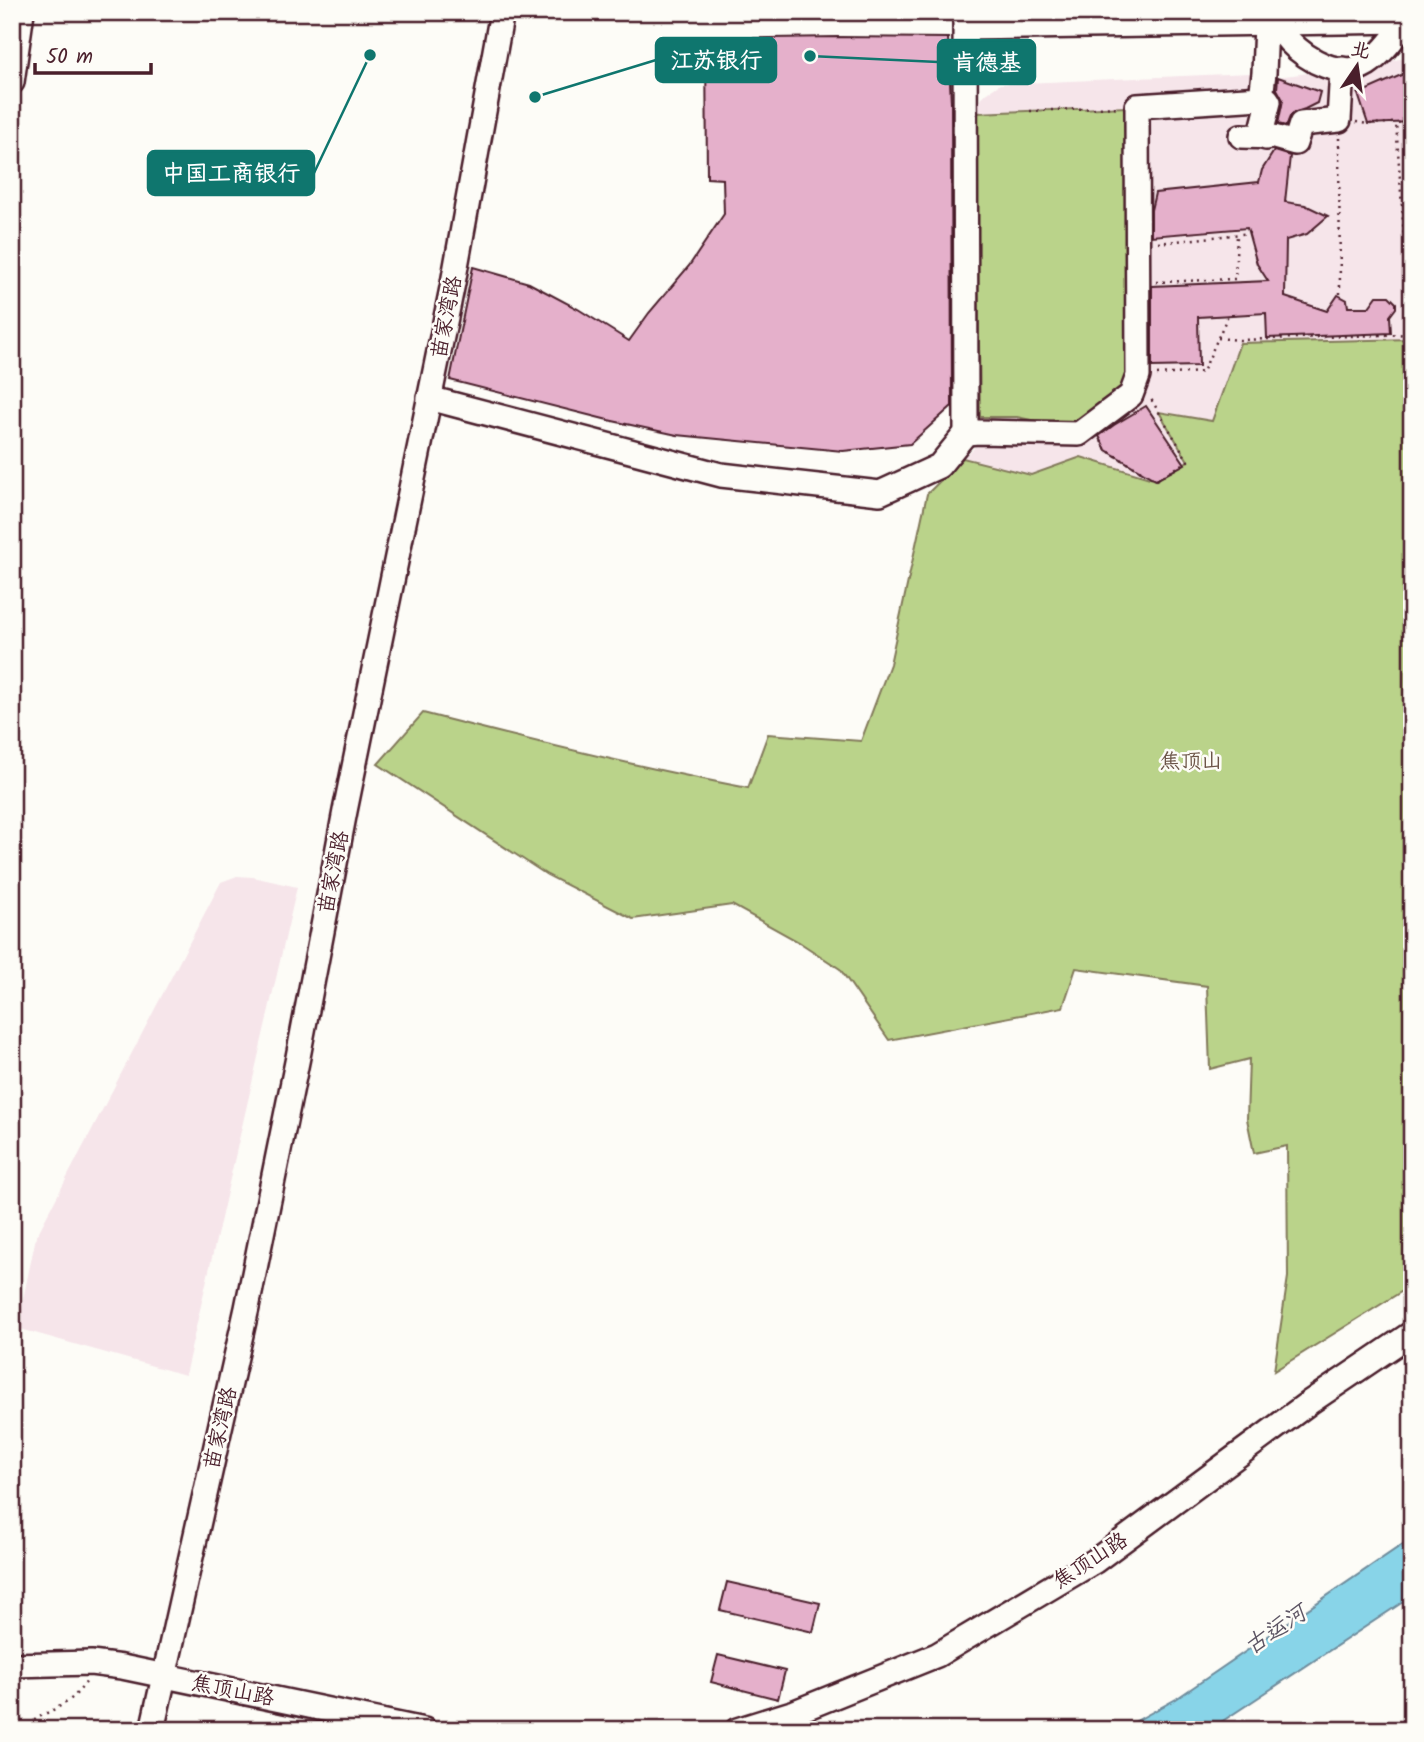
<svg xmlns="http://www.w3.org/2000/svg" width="1424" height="1742" font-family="Kalam,'LXGW WenKai TC',sans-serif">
<rect width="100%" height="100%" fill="#fdfcf7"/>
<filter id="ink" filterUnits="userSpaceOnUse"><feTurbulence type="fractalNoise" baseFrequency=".0143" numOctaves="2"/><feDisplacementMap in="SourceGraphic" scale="14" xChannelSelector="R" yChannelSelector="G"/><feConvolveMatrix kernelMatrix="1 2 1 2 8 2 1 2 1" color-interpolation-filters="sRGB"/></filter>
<g filter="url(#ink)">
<g fill="#f6e5ea">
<polygon points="1412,57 1412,339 1240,343 1212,421 1159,412 1188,461 1156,480 1081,457 1031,475 927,494 979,443 976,113 981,97 1000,84 1250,73 1276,77 1342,69"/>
<polygon points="237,876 253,877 297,887 185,1375 17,1328 36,1237 221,882"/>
</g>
<g fill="#bad38a" stroke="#82795a" stroke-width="2">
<polygon points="1127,107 1128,380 1119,393 1090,420 1055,425 1017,417 980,417 976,113"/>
<path d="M 1412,339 L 1412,1285 L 1274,1371 L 1288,1277 L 1287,1146 L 1254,1153 L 1247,1119 L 1249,1059 L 1210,1069 L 1207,986 L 1076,968 L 1063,1007 L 889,1040 L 840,969 L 799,942 L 732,905 L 633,919 L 547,875 L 378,764 L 423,713 C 531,741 638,767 748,788 L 768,734 L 861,741 L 890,664 L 927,494 L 963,458 L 1031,475 L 1081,457 L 1156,480 L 1188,461 L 1159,412 L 1212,421 L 1240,343 Z"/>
</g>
<polygon fill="#88d4e8" stroke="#6f8c9c" stroke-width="2" points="1412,1538 1412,1596 1209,1730 1120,1730 1176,1699"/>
<g fill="#e5b0cb" stroke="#4a1f2b" stroke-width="2">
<polygon points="837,37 948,38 951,103 952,406 910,444 843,451 677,435 608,420 450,380 473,267 529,283 578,309 629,341 649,313 689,266 724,214 723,179 707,178 706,39"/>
<polygon points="1408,72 1412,122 1368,124 1358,94"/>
<polygon points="1278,77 1320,92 1317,103 1305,109 1293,113 1286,126 1278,124 1283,100 1277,89"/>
<polygon points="1274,151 1290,156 1285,202 1305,205 1328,216 1307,234 1286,240 1285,297 1327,311 1338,295 1347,300 1348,307 1369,307 1377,296 1389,296 1396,303 1396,308 1390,316 1391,333 1267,338 1266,313 1198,317 1199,366 1152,367 1152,286 1268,281 1257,264 1247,228 1151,236 1151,210 1155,193 1259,182 1262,170"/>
<polygon points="1146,406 1185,464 1156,480 1106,450 1099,436 1114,425"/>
<polygon points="727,1582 820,1603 813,1632 720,1610"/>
<polygon points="718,1655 785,1671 778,1699 711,1682"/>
</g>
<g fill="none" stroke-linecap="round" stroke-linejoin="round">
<defs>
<g id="minor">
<polyline points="965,12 966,433 979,432 1079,434 1131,395 1138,376 1137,106 1261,98 1264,73 1266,24"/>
<path d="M 1276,23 C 1280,29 1284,35 1289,41 C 1307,60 1341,80 1367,64 C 1385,52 1398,31 1412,15"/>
<polyline points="966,28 1407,21"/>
<polyline points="12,82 22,12"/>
<polyline points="1261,98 1267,99 1269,102 1262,130 1266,138"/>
<polyline points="1241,136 1274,137 1295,143 1301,124 1339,120 1342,69"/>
<polyline points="429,398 721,475 880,493 939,466 966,433"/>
<polyline points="12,1665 91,1663 122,1667 424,1730"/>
<polyline points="152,1730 247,1308 298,1057 345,811 453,283 502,12"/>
<polyline points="737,1730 795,1712 937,1655 1095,1561 1310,1402 1412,1333"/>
</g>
</defs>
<use href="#minor" stroke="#4a1f2b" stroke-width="28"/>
<g stroke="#4a1f2b" stroke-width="2.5" stroke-dasharray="2 5" stroke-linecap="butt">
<polyline points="1409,83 1412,114"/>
<polyline points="1030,111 1119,107"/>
<polyline points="1356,122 1368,124 1412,122"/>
<polyline points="1339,138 1340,296"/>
<polyline points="1158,243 1250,233"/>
<polyline points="1156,282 1235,279 1237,235"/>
<polyline points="1218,338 1240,340 1411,334 1396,123"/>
<polyline points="1157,375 1203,372 1228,315"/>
<polyline points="1101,441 1106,450 1156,480 1188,461 1151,399"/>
<path d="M 24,1730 C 35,1716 52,1712 67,1702 C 75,1696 81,1689 87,1681"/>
</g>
<use href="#minor" stroke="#fdfcf7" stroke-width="23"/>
</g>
</g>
<g text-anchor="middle" stroke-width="5" stroke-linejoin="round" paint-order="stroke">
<g font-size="21" fill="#4a1f2b" stroke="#fdfcf7">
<text transform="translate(446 317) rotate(-79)" y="7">苗家湾路</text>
<text transform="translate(333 872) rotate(-79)" y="7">苗家湾路</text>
<text transform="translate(220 1428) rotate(-77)" y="7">苗家湾路</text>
<text transform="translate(1090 1560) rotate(-33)" y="7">焦顶山路</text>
<text transform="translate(233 1690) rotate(11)" y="7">焦顶山路</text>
</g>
<g font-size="21" fill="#6c5548" stroke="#fdfcf7">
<text x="1191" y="768">焦顶山</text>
</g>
<g font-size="23" font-style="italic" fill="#5d5564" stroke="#fdfcf7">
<text transform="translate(1275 1629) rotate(-34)" y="8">古运河</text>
</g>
</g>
<path fill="none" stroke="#0f766e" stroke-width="2.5" d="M535 97L656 60M810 56L938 62M370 55L314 173"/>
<g fill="#0f766e" stroke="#fdfcf7" stroke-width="2.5">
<circle cx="535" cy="97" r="7"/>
<circle cx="810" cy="56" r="7"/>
<circle cx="370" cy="55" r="7"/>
</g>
<g fill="#0f766e" stroke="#0f766e" stroke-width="2.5">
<rect x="656" y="38" width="120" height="44" rx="7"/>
<rect x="938" y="40" width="97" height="44" rx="7"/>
<rect x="148" y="151" width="166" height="44" rx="7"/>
</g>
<g font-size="23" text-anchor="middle" font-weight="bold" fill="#fff">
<text x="716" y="68">江苏银行</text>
<text x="987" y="70">肯德基</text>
<text x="231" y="181">中国工商银行</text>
</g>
<rect width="1424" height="1742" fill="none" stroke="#fdfcf7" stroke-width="42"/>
<rect x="21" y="21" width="1382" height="1700" fill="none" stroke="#4a1f2b" stroke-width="2.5" filter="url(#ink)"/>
<g transform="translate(1357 66) rotate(13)" stroke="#fdfcf7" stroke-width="5" paint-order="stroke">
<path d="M0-5L12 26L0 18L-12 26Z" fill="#4a1f2b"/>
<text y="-10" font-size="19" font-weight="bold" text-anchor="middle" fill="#4a1f2b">北</text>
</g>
<path d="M35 63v10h116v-10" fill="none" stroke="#4a1f2b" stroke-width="3.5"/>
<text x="46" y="63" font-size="21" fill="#4a1f2b" stroke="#fdfcf7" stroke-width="5" paint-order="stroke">50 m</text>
</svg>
